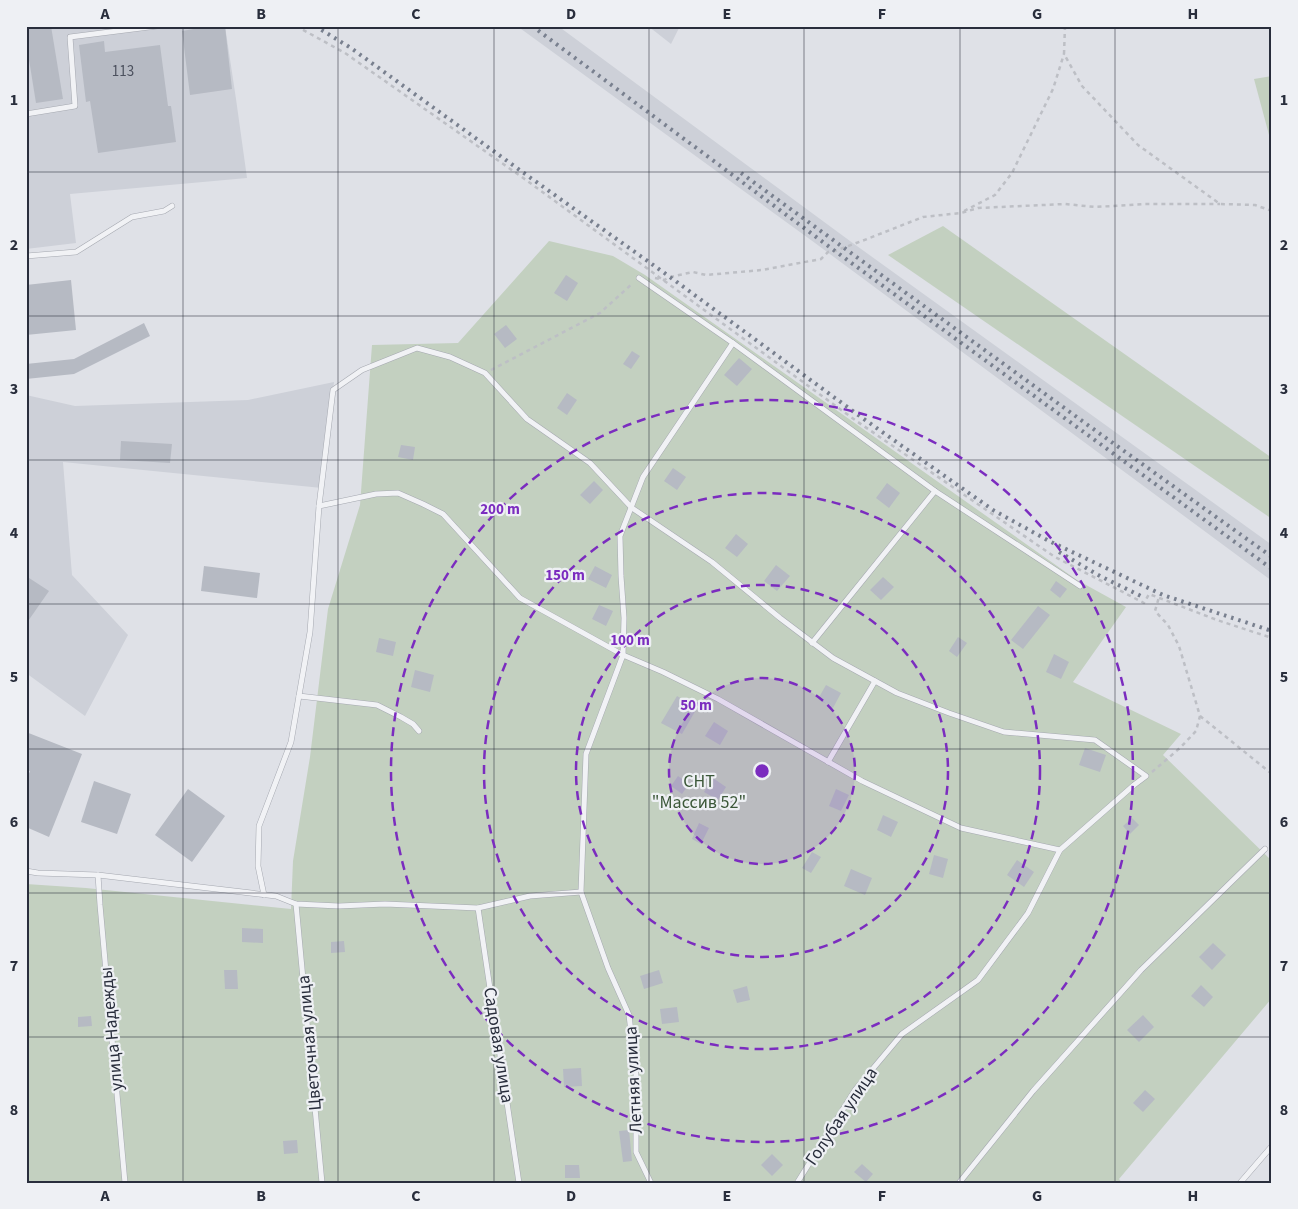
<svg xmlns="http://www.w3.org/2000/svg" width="1298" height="1209" font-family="'Source Sans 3',sans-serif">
<rect width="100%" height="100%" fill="#dfe1e7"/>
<g fill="#cdd0d8">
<polygon points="26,26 225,26 236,99 247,178 70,194 76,243 26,249"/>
<polygon points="517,26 558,26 850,241 1272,545 1272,581 815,243"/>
<polygon points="648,26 680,26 671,44"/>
<polygon points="334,382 322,488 63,462 72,575 128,635 85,716 26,673 26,395 75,406 248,400"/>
</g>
<g fill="#c3d0c0">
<polygon points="1272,76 1272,146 1254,79"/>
<polygon points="943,226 1272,458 1272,519 888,255"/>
<polygon points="549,241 613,256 645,275 1077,580 1126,607 1073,682 1181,734 1163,755 1272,861 1272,998 1119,1179 1122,1183 26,1183 26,884 86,888 291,909 293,861 310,757 328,609 360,505 372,345 458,343"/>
</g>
<g fill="#b6bac3">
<polygon points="26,26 51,26 63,99 36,103 26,41"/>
<polygon points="211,26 225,26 232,89 190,95 182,31"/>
<polygon points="104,41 105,52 160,45 168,106 171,106 176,142 98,153 90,101 86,102 79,45"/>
<polygon points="566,275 578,283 567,301 554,293"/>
<polygon points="71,280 76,330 26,335 26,285"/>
<polygon points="144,323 150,336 74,374 26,379 26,364 74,359"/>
<polygon points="506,325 517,339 505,348 494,334"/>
<polygon points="632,351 640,356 631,369 623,364"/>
<polygon points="739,358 752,369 737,386 724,375"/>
<polygon points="567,393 577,400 567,415 557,408"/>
<polygon points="121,441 172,444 170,463 120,460"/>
<polygon points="401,445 415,447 413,460 398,457"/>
<polygon points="673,468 686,477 677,490 664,481"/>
<polygon points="594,481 603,490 590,504 580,495"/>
<polygon points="887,483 900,493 889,508 876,498"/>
<polygon points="736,534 748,544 737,557 725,548"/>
<polygon points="776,565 790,576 777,591 764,581"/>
<polygon points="204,566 260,573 257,598 201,591"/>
<polygon points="595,566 612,575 606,588 588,579"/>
<polygon points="26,576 49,591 26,624"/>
<polygon points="883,577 894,587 881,600 870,590"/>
<polygon points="1056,581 1067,589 1060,598 1050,590"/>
<polygon points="599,605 613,611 606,626 592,619"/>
<polygon points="1038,606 1050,615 1023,649 1011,640"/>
<polygon points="958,637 967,643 957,657 949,651"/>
<polygon points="379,638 396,642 393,656 376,652"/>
<polygon points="1054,654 1069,662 1061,679 1046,672"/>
<polygon points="415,670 434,675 430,692 411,687"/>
<polygon points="826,685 841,693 833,708 818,699"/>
<polygon points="677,696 697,708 682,734 661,723"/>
<polygon points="714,722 728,731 720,745 705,736"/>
<polygon points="26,732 82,754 49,837 26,827 26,781 30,771 26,770"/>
<polygon points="1085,748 1106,755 1100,772 1079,765"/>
<polygon points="678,776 689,784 682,794 671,786"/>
<polygon points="713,778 726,787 718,800 704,792"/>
<polygon points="94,781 131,794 117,834 81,822"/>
<polygon points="188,789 225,816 192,862 155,835"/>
<polygon points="836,789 849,795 841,811 829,806"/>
<polygon points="883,815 898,822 891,837 877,830"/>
<polygon points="1132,818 1139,825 1130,834 1123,826"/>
<polygon points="699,823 709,828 701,844 692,839"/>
<polygon points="812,852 821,857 811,873 802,868"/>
<polygon points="934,855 948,859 943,878 929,874"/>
<polygon points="1017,860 1034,872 1024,887 1007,875"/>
<polygon points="851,869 872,878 865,895 844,886"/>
<polygon points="242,928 263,929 263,943 242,942"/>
<polygon points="344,941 345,952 331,953 331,942"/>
<polygon points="1213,943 1226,955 1212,970 1199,957"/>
<polygon points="224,970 237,970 238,989 225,989"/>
<polygon points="659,970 663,983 644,989 640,976"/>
<polygon points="1201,985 1213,997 1204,1007 1191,996"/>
<polygon points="747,986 750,1000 737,1003 733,990"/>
<polygon points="677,1007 679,1022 662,1024 660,1009"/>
<polygon points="1143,1015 1154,1027 1139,1042 1127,1030"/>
<polygon points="91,1016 92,1026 78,1027 78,1017"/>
<polygon points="581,1068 582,1086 564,1087 563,1069"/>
<polygon points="1145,1090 1155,1099 1143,1112 1133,1103"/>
<polygon points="629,1130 632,1161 623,1162 619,1131"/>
<polygon points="297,1140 298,1153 284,1154 283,1141"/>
<polygon points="772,1154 783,1165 772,1176 761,1165"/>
<polygon points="862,1164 873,1174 866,1182 854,1172"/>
<polygon points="565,1165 579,1165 580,1178 565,1178"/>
</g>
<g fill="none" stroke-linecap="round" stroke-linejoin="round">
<defs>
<g id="lane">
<polyline points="26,114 75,106 70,37 157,26"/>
<polyline points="26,256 76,252 132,217 164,211 172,206"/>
<polyline points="639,278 733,343 935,491"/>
<polyline points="319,506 376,494 398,493 423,504 443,514 520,598 623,655 624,618 621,576 620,536 643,477 733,343"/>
<polyline points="812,643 935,491 1080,586"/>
<polyline points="299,696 377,705 401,717 413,724 419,731"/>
<polyline points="828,762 875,681"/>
<polyline points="26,871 38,873 98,875 276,896 296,904 339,906 385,904 478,908 530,896 581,892"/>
<polyline points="98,875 100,905 125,1183"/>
<polyline points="264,895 258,866 259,826 291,742 310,632 319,506 333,390 362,370 417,348 450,357 485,373 527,419 590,463 632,508 712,562 780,618 833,658 897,693 949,713 1004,732 1095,740 1146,776 1134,785 1060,850 961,828 862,781 718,699 663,672 623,655 586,754 581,892 608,968 629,1015 636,1075 636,1152 651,1183"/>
<polyline points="296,904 322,1183"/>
<polyline points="478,908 519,1183"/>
<polyline points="797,1183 855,1090 902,1034 978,980 1028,913 1060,850"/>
<polyline points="959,1183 1033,1091 1141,970 1265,849"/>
<polyline points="1240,1183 1272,1146"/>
</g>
</defs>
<use href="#lane" stroke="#a5a8b0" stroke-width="6"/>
<g stroke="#bdbfc5" stroke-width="2.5" stroke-dasharray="4 4" stroke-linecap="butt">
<polyline points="296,26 345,53 526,180 855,420 1017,531 1055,557 1144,603 1149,594 1217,620 1272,638"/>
<polyline points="1065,26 1064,54 1082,86 1138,145 1220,204 1255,205 1272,211"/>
<polyline points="964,211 995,195 1012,173 1053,89 1064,54"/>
<polyline points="655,278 664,280 670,277 693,272 706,275 762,270 821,259 828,252 835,251 867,239 923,217 961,213 978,208 1065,204 1095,207 1145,204 1220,204"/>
<polyline points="491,370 600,313 633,283"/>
<polyline points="1200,716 1272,774"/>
<polyline points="1152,772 1180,748 1196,731 1200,716 1179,646 1168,625 1155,611 1159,597"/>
</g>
<use href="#lane" stroke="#f1f2f5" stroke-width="5"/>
<g stroke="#79808f" stroke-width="4" stroke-dasharray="2.5 5" stroke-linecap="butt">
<polyline points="315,26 351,48 528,176 670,277 861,417 993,510 1049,541 1163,595 1272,631"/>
<polyline points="532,26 835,251 1272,569"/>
<polyline points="741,173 1085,423 1272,557"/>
<polyline points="1059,552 1100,576 1143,597"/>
</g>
</g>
<path fill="none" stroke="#292e3c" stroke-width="1" stroke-opacity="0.55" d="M 183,26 L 183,1183M 338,26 L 338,1183M 494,26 L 494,1183M 649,26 L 649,1183M 804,26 L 804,1183M 960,26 L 960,1183M 1115,26 L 1115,1183M 26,172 L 1272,172M 26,316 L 1272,316M 26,460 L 1272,460M 26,604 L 1272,604M 26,749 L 1272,749M 26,893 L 1272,893M 26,1037 L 1272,1037"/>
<circle cx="762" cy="771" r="93" fill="#7b2cbf" fill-opacity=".12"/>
<g fill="none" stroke="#7b2cbf" stroke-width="2.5" stroke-dasharray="9 6">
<circle cx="762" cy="771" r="93"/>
<circle cx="762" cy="771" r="186"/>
<circle cx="762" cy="771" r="278"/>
<circle cx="762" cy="771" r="371"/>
</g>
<g text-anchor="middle" stroke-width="4.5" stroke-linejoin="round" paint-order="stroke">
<g font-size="15" fill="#4c515e">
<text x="123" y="76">113</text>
</g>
<g font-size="18" fill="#3b5738" stroke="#eef0f4">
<text x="699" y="787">СНТ<tspan x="699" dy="21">"Массив 52"</tspan></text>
</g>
<g font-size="18" fill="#292e3c" stroke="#eef0f4">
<text transform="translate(111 1029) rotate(-95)" y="6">улица Надежды</text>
<text transform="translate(309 1043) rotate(-95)" y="6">Цветочная улица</text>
<text transform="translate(499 1045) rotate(81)" y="6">Садовая улица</text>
<text transform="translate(633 1080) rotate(-93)" y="6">Летняя улица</text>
<text transform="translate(841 1116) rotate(-56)" y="6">Голубая улица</text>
</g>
</g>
<circle cx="762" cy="771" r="8" fill="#7b2cbf" stroke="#eef0f4" stroke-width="2.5"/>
<g font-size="15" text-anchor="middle" font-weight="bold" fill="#7b2cbf" stroke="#eef0f4" stroke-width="4.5" stroke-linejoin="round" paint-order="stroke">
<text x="500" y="514">200 m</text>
<text x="565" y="580">150 m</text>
<text x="630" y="645">100 m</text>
<text x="696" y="710">50 m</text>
</g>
<rect width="1298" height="1209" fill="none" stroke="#eef0f4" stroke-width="55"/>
<rect x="28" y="28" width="1242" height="1154" fill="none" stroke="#292e3c" stroke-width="2"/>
<g font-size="16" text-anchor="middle" font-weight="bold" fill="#292e3c">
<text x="105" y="19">A</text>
<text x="261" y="19">B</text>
<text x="416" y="19">C</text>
<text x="571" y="19">D</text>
<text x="727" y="19">E</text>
<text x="882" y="19">F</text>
<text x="1037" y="19">G</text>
<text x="1193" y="19">H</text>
<text x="14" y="105">1</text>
<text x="1284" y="105">1</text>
<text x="14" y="250">2</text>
<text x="1284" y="250">2</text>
<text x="14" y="394">3</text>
<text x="1284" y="394">3</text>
<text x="14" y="538">4</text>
<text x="1284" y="538">4</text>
<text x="14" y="682">5</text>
<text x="1284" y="682">5</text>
<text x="14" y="827">6</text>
<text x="1284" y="827">6</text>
<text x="14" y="971">7</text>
<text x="1284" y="971">7</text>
<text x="14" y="1115">8</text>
<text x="1284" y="1115">8</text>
<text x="105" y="1201">A</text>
<text x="261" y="1201">B</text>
<text x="416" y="1201">C</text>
<text x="571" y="1201">D</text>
<text x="727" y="1201">E</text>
<text x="882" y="1201">F</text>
<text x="1037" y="1201">G</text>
<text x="1193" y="1201">H</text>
</g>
</svg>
